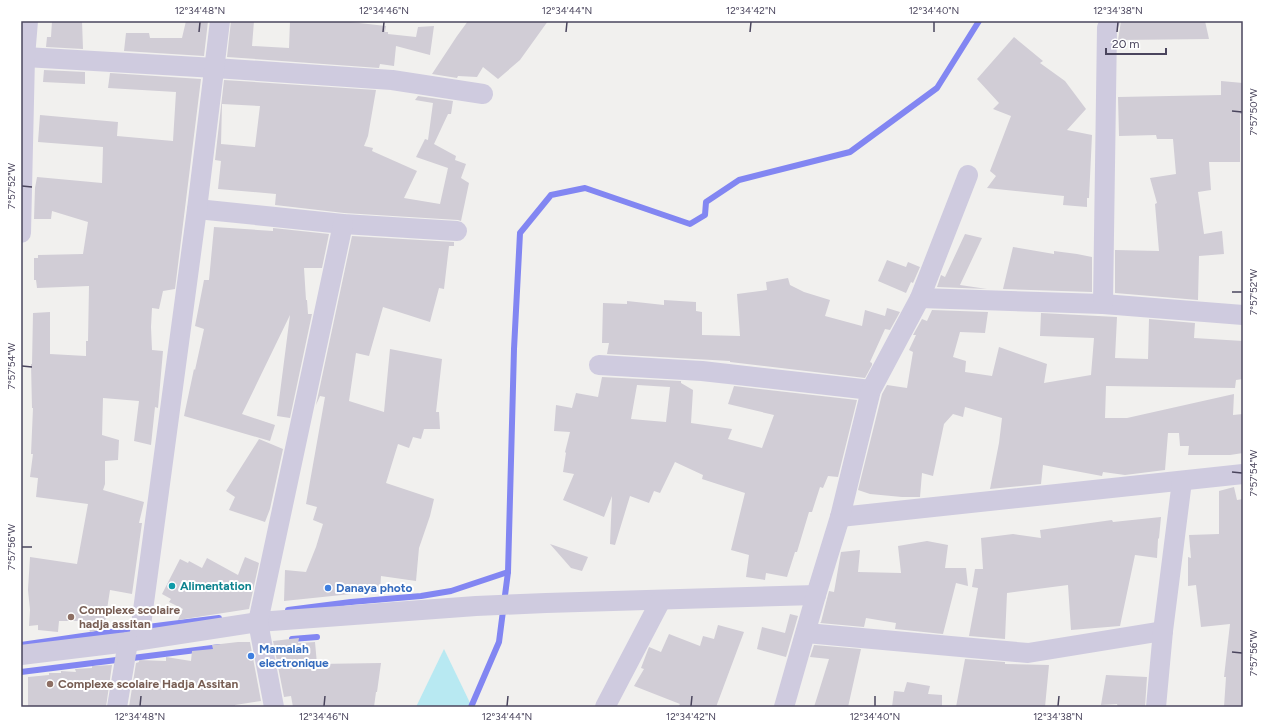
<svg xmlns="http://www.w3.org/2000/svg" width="1264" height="728" font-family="Figtree,sans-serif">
<rect width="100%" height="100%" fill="#f1f0ee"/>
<polygon fill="#b8e9f2" points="444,649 472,707 416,707"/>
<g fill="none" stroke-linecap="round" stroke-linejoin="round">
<g stroke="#8286f2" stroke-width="6">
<polyline points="288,610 351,602 421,596 451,591 508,572"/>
<polyline points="292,639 317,637"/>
<polyline points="21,645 124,630 219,618"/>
<polyline points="21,672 220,647"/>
<polyline points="471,707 499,642 508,572 514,349 520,233 551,195 585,188 690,224 705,215 706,202 739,180 850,152 937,88 979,21"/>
</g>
</g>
<g fill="#d1cdd6" fill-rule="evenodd">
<polygon points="52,21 82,21 83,49 46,47 47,37 51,37"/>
<polygon points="186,21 208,21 204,56 124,51 126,33 149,33 150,38 182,38"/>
<polygon points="231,21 254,21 252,46 289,48 290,21 341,21 386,26 385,32 388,32 388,34 416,37 418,27 434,26 430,55 396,46 394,66 380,64 379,68 227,57"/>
<polygon points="468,21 548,21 520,60 498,79 483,67 477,77 458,76 457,78 432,74 457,36"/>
<polygon points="1121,21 1205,21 1209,39 1118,40"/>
<polygon points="1014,37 1043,61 1040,63 1065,81 1086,109 1067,130 1092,135 1089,198 1087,198 1087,207 1063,205 1064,196 987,188 996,176 990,171 1011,116 993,109 999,103 977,79"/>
<polygon points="44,70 85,72 85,84 43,82"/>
<polygon points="110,73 201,79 175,289 163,291 159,309 152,308 151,327 152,350 163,351 158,408 155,407 151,445 134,441 139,401 103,398 102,435 119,440 118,460 105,461 105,484 103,490 144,502 139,523 142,523 132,594 110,590 104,629 90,632 87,621 59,621 58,632 38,630 38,625 29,626 30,610 28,590 30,557 77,564 88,504 36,497 38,478 30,477 33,454 31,454 33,408 32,408 31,364 32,364 33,313 50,312 50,354 86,356 86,341 88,341 89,286 37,288 36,280 34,280 34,258 38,258 38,255 83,254 88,222 52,211 51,219 34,219 35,188 37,177 102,183 103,147 38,142 40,115 118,122 117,136 173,141 176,92 108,88"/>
<path d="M 224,80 L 376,90 L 368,136 L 364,146 L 373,148 L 372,151 L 417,171 L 404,198 L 440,204 L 448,168 L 416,157 L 425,139 L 428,140 L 433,103 L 415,100 L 418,96 L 453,101 L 451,114 L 448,114 L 434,144 L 456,156 L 455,160 L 466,164 L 461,178 L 469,183 L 461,221 L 458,220 L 344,213 L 275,205 L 276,194 L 218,189 L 221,161 L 215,160 ZM 222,104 L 260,106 L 255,147 L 221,144 Z"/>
<polygon points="1221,81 1243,83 1243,114 1240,114 1240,162 1209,162 1211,190 1198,192 1204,234 1222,231 1224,254 1199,256 1198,300 1115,293 1115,250 1159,251 1155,204 1157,203 1150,178 1176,174 1173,139 1157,139 1156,135 1119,136 1118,97 1221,95"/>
<polygon points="214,227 273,231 273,228 329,234 322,268 304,268 306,300 307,300 308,314 312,314 290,418 277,416 290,315 242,414 275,425 270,441 184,416 194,369 195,370 204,329 195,326 204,280 209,280"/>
<polygon points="965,234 982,238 960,285 987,289 937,287 941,275 945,277"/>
<polygon points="352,236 454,242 454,246 449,246 444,289 439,288 430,322 383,307 369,356 356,353 349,401 384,412 390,349 442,359 436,412 439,412 440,429 424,429 421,439 413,437 409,448 398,444 386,483 434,499 430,516 419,548 416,581 381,576 380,591 284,601 285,570 306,572 316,547 323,524 313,520 317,507 306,504 325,397 320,396 316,405"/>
<polygon points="1013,247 1054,254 1054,251 1077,254 1092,257 1092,292 1003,289"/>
<polygon points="887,260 906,267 908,262 920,267 913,283 911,282 906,293 878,281"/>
<polygon points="788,278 790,285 804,292 830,300 825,316 862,326 865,310 885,316 887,308 900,312 890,330 885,329 870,362 872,363 872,365 865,378 730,362 730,361 607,354 609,343 602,343 603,303 627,304 627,301 664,305 664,300 696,302 696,311 702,312 702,335 740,336 737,294 767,290 766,282"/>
<polygon points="932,310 988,312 985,333 960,332 953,357 966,361 965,372 992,376 999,347 1047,364 1044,383 1091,375 1094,338 1040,336 1041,313 1117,317 1115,358 1148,359 1149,319 1195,323 1194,338 1243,341 1243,379 1236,380 1235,388 1106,386 1105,418 1127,418 1234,394 1233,415 1243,414 1243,453 1230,455 1188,455 1189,446 1180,446 1179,433 1168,433 1165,470 1125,475 1103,472 1102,476 1043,465 1041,484 990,489 999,443 1002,418 965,407 963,417 953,414 944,424 933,476 922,473 920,497 902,497 870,494 858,490 882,394 887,385 907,388 913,352 909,350 916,335 913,335 922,319 927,321"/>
<path d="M 602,377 L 681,381 L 681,383 L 693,390 L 691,423 L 732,429 L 728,439 L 762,448 L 774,415 L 728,404 L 734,386 L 857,400 L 838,477 L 828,476 L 823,488 L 820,487 L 812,512 L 809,512 L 797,552 L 795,552 L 787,577 L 766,573 L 765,580 L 746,577 L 749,555 L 731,550 L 745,493 L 702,479 L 703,475 L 675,462 L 660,493 L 654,491 L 649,503 L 630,496 L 615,545 L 610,544 L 612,496 L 604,517 L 563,500 L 574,474 L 563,472 L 566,453 L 565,452 L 570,432 L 554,431 L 556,405 L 572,408 L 576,393 L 598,397 ZM 637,385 L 670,387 L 666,422 L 631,419 Z"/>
<polygon points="259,439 283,449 270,509 265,522 229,510 235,497 226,491"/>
<polygon points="1234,487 1237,500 1243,499 1243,707 1224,707 1226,677 1224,677 1230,624 1201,627 1196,585 1188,586 1188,557 1191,558 1189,535 1219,534 1219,491"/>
<polygon points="1161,517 1159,538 1158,539 1157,558 1135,555 1120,626 1071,630 1068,585 1007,593 1005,639 969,636 978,588 972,587 975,569 983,569 981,538 1013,534 1041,538 1040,530 1112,520 1113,522"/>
<polygon points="927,541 948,545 945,568 966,568 968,586 956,583 943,634 895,629 896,623 866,618 864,627 820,623 821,622 829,591 834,592 841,552 860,550 858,572 901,573 898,546"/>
<polygon points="550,544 588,557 582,571 571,568"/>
<polygon points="245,557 259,563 249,609 178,620 183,609 169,602 171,599 162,594 180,559 188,563 189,561 202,568 207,558 238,575"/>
<polygon points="790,614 798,616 786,657 757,649 762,627 785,633"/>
<polygon points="718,625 744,632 716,707 678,707 680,704 634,686 644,669 641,668 649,647 661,652 669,634 700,646 703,636 714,639"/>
<polygon points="299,638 298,643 315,642 317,664 381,663 377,692 376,692 374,707 293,707 291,696 284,697 273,641"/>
<polygon points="238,642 250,642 261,701 235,705 235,707 129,707 136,663 139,662 139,660 166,661 166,657 191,661 192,651 213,649 212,645"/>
<polygon points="814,645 861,649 848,707 814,707 829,659 810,657"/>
<polygon points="965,659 1005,662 1005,664 1049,665 1045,707 956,707"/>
<polygon points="112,665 106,707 28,707 28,677 49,675 49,673 61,673 61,671 76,672 75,669 92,668 92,666"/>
<polygon points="1106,675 1147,677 1145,707 1118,707 1117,704 1101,705"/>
<polygon points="907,682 930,686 928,694 942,695 942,707 892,707 894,691 904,692"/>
</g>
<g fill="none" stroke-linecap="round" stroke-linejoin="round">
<g stroke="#cfcbdf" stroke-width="20">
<polyline points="25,57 215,68 392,80 483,94"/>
<polyline points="197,209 343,224 457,231"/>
<polyline points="21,233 25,57 28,21"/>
<polyline points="920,298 1103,304 1243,315"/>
<polyline points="1103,304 1107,28 1110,21"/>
<polyline points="599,365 702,371 871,390"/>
<polyline points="840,517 1243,474"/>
<polyline points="806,633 1028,653 1163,631"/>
<polyline points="139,640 197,209 220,21"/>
<polyline points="21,655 128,642 258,622 476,606 546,603 816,595"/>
<polyline points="117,707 128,642"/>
<polyline points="274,707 258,622 343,224"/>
<polyline points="605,707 661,600"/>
<polyline points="784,707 816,595 840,517 871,390 920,298 968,175"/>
<polyline points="1156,707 1163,631 1182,481"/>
</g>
</g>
<path fill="none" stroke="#4a455d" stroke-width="1.5" d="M 199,32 L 200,22M 383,32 L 384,22M 566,32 L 567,22M 750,32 L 751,22M 934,32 L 934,22M 1117,32 L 1118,22M 1232,111 L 1242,112M 22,186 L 32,187M 1232,292 L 1242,292M 22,366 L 32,367M 1232,472 L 1242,473M 22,547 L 32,547M 1232,652 L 1242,653M 140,706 L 141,696M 324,706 L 325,696M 507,706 L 508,696M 691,706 L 692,696M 875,706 L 875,696M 1058,706 L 1059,696"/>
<circle fill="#0f9aa8" stroke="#fff" stroke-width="1.5" cx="172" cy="586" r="4"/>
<g fill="#3f7fe0" stroke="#fff" stroke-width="1.5">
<circle cx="328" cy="588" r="4"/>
<circle cx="251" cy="656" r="4"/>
</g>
<g fill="#8d6e63" stroke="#fff" stroke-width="1.5">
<circle cx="71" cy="617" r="4"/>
<circle cx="50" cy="684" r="4"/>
</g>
<g text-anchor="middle" stroke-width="4" stroke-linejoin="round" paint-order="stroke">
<g font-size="12" font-weight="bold" fill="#0d838f" stroke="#fff" text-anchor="start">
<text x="180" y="590">Alimentation</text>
</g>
<g font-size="12" font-weight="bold" fill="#366cbe" stroke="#fff" text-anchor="start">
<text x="336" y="592">Danaya photo</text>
<text x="259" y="653">Mamalah<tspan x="259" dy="14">electronique</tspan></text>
</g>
<g font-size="12" font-weight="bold" fill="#785e54" stroke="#fff" text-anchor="start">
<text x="79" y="614">Complexe scolaire<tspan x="79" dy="14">hadja assitan</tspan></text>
<text x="58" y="688">Complexe scolaire Hadja Assitan</text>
</g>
</g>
<rect width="1264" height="728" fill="none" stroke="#ffffff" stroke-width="44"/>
<path d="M1106 48v6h60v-6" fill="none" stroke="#4a455d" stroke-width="2"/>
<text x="1112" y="48" font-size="12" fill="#4a455d" stroke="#ffffff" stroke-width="3" paint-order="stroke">20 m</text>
<rect x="22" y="22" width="1220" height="684" fill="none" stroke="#4a455d" stroke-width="1.5"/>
<g font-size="10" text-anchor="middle" fill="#4a455d">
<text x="200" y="14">12°34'48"N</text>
<text x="384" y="14">12°34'46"N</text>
<text x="567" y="14">12°34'44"N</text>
<text x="751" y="14">12°34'42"N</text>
<text x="934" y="14">12°34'40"N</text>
<text x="1118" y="14">12°34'38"N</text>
<text transform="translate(1253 112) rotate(-90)" y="4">7°57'50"W</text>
<text transform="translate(11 186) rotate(-90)" y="4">7°57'52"W</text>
<text transform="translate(1253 292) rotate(-90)" y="4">7°57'52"W</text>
<text transform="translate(11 366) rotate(-90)" y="4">7°57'54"W</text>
<text transform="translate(1253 473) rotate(-90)" y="4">7°57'54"W</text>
<text transform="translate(11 547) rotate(-90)" y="4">7°57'56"W</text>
<text transform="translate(1253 653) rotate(-90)" y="4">7°57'56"W</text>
<text x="140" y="720">12°34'48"N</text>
<text x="324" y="720">12°34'46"N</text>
<text x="507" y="720">12°34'44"N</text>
<text x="691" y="720">12°34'42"N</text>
<text x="875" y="720">12°34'40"N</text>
<text x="1058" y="720">12°34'38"N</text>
</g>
</svg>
